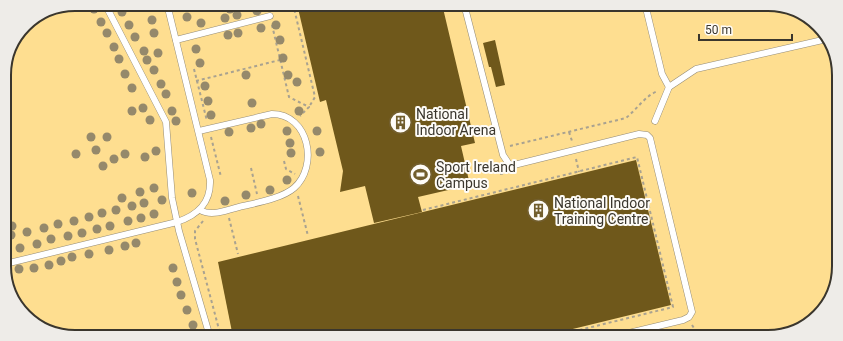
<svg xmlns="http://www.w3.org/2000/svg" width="843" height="341" font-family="Roboto,sans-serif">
<rect width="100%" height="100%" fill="#f9efd7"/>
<polygon fill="#fede90" points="75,4 768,4 795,9 824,32 838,65 834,293 808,325 773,337 75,337 48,332 21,313 5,280 4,70 11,43 28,22"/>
<g fill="#6f581b">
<polygon points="297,4 442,4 475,143 461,146 470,185 418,197 422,212 374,223 365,186 340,192 343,171 326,100 320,102"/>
<polygon points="495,40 505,85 496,87 491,67 489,67 483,43"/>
<polygon points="636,160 671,305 540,337 233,337 218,262"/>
</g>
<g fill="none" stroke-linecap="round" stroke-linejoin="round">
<defs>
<g id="service">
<polyline points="105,4 166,122 172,198 179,231 210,337"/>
<polyline points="464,4 503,155 509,164 514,165 639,134 647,135 650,138 692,312 689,317 683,320 612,337"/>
<polyline points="645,4 662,74 669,87"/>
<polyline points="176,40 270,16"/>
<polyline points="655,121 669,87 696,69 827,39"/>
<path d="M 199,131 L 272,114 C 309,114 319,166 294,188 C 281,199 255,203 239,207 C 226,210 212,217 200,210"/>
<path d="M 5,264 L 177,222 C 198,215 211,203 210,180 L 167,4"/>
</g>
</defs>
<use href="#service" stroke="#958c77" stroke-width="7"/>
<g stroke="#a9a290" stroke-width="2" stroke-dasharray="3 3" stroke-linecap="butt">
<polyline points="293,4 315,97 309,107"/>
<polyline points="272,25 289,97 309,107 300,116"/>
<polyline points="194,69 207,121"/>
<polyline points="196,81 280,60"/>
<polyline points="569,132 572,141"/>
<polyline points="211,137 221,177"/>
<path d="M 510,146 L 626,118 C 637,109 646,95 658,91"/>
<polyline points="576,159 579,172"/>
<polyline points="284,161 286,169 295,174"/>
<polyline points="251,168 257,194"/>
<polyline points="500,174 505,173"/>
<polyline points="298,196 308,236"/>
<polyline points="423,210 637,157 673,307 551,337"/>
<polyline points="229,218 238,254"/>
<polyline points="203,221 195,231 195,239 221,337"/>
<polyline points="692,325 697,333 695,337"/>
<polyline points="697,333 702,337"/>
</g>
<use href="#service" stroke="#fff" stroke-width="6"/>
</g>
<g fill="#95896b">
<circle cx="94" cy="9" r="4.5"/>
<circle cx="230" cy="9" r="4.5"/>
<circle cx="257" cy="11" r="4.5"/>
<circle cx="122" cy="12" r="4.5"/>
<circle cx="237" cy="15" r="4.5"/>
<circle cx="187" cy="17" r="4.5"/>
<circle cx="225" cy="18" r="4.5"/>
<circle cx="152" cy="20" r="4.5"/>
<circle cx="101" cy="22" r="4.5"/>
<circle cx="201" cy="23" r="4.5"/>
<circle cx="129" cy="25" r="4.5"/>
<circle cx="276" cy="25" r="4.5"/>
<circle cx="261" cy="28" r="4.5"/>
<circle cx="107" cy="33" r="4.5"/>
<circle cx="154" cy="33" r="4.5"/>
<circle cx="238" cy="33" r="4.5"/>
<circle cx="228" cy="35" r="4.5"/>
<circle cx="135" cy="37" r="4.5"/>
<circle cx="280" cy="40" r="4.5"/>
<circle cx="114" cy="47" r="4.5"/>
<circle cx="196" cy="49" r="4.5"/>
<circle cx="144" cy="51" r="4.5"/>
<circle cx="158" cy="53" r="4.5"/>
<circle cx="283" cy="58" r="4.5"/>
<circle cx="119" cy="59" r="4.5"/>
<circle cx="147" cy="60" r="4.5"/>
<circle cx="200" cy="63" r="4.5"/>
<circle cx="154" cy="70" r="4.5"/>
<circle cx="125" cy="74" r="4.5"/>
<circle cx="246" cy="75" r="4.5"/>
<circle cx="288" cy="75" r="4.5"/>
<circle cx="297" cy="82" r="4.5"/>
<circle cx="161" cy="84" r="4.5"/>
<circle cx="205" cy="86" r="4.5"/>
<circle cx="132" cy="88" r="4.5"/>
<circle cx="166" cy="94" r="4.5"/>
<circle cx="208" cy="101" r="4.5"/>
<circle cx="252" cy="103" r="4.5"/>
<circle cx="143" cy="108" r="4.5"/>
<circle cx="132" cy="111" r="4.5"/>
<circle cx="172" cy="111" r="4.5"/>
<circle cx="299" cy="111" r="4.5"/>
<circle cx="211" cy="115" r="4.5"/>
<circle cx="150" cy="120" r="4.5"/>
<circle cx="176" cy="121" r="4.5"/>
<circle cx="261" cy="124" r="4.5"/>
<circle cx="251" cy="128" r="4.5"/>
<circle cx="287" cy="131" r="4.5"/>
<circle cx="317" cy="131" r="4.5"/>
<circle cx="229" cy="132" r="4.5"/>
<circle cx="91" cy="137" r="4.5"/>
<circle cx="107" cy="137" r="4.5"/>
<circle cx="290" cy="143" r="4.5"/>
<circle cx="96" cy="150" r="4.5"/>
<circle cx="156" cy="151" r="4.5"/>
<circle cx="320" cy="152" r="4.5"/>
<circle cx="291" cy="153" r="4.5"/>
<circle cx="76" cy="154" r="4.5"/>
<circle cx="125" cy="154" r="4.5"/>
<circle cx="145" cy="157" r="4.5"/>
<circle cx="114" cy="159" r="4.5"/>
<circle cx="103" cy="166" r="4.5"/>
<circle cx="287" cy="180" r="4.5"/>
<circle cx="154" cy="188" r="4.5"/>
<circle cx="270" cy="190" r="4.5"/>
<circle cx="140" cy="192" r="4.5"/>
<circle cx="192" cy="193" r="4.5"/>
<circle cx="246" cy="195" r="4.5"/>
<circle cx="122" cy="198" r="4.5"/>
<circle cx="162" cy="200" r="4.5"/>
<circle cx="225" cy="201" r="4.5"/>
<circle cx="144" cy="203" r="4.5"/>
<circle cx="132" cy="206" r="4.5"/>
<circle cx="116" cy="210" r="4.5"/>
<circle cx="102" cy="213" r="4.5"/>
<circle cx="154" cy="214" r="4.5"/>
<circle cx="89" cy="217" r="4.5"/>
<circle cx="141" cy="218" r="4.5"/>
<circle cx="74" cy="221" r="4.5"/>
<circle cx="128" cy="221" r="4.5"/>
<circle cx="58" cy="224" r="4.5"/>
<circle cx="12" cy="226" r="4.5"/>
<circle cx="110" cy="226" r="4.5"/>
<circle cx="44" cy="228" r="4.5"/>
<circle cx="97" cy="229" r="4.5"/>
<circle cx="27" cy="232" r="4.5"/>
<circle cx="82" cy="233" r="4.5"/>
<circle cx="11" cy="235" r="4.5"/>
<circle cx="68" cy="236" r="4.5"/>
<circle cx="51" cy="239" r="4.5"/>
<circle cx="136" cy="243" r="4.5"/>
<circle cx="37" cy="244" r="4.5"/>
<circle cx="125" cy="246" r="4.5"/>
<circle cx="20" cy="248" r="4.5"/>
<circle cx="109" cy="250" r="4.5"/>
<circle cx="89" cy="254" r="4.5"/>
<circle cx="72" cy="257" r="4.5"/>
<circle cx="61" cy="261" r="4.5"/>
<circle cx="49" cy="265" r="4.5"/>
<circle cx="34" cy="268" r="4.5"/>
<circle cx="173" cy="268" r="4.5"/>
<circle cx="19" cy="269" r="4.5"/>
<circle cx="177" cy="282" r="4.5"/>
<circle cx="181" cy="295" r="4.5"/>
<circle cx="187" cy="310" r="4.5"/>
<circle cx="193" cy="325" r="4.5"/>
</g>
<defs>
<symbol id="building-ring" viewBox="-11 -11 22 22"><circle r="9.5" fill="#fefcf8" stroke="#725e2d" stroke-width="1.5"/><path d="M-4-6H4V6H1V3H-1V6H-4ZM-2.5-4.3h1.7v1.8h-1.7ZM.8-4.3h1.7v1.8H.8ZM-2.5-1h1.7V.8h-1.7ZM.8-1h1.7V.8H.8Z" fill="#725e2d"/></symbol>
<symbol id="stadium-ring" viewBox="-11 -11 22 22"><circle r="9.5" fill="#fefcf8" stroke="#725e2d" stroke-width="1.5"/><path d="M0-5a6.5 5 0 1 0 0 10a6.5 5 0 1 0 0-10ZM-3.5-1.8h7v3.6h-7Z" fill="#725e2d"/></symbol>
</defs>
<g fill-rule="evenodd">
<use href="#building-ring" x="388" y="110" width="25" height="25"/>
<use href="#stadium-ring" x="408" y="162" width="25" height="25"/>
<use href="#building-ring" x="526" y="198" width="25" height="25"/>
</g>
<g text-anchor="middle" stroke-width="4" stroke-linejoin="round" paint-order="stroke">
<g font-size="14" fill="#3a362d" stroke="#fefcf8" text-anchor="start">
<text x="416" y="119">National<tspan x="416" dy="16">Indoor Arena</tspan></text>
<text x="436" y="172">Sport Ireland<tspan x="436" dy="16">Campus</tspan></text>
<text x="554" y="208">National Indoor<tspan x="554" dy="16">Training Centre</tspan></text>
</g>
</g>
<path d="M0 0H843V341H0ZM75 11H768A64 64 0 0 1 832 75V266A64 64 0 0 1 768 330H75A64 64 0 0 1 11 266V75A64 64 0 0 1 75 11Z" fill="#eeece8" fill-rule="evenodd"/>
<path fill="none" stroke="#3a362d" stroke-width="2" d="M75 11H768A64 64 0 0 1 832 75V266A64 64 0 0 1 768 330H75A64 64 0 0 1 11 266V75A64 64 0 0 1 75 11Z"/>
<path d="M699 34v6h93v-6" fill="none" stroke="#3a362d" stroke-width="2"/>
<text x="705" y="34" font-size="12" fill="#3a362d" stroke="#fefcf8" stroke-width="3" paint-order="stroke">50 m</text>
</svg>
